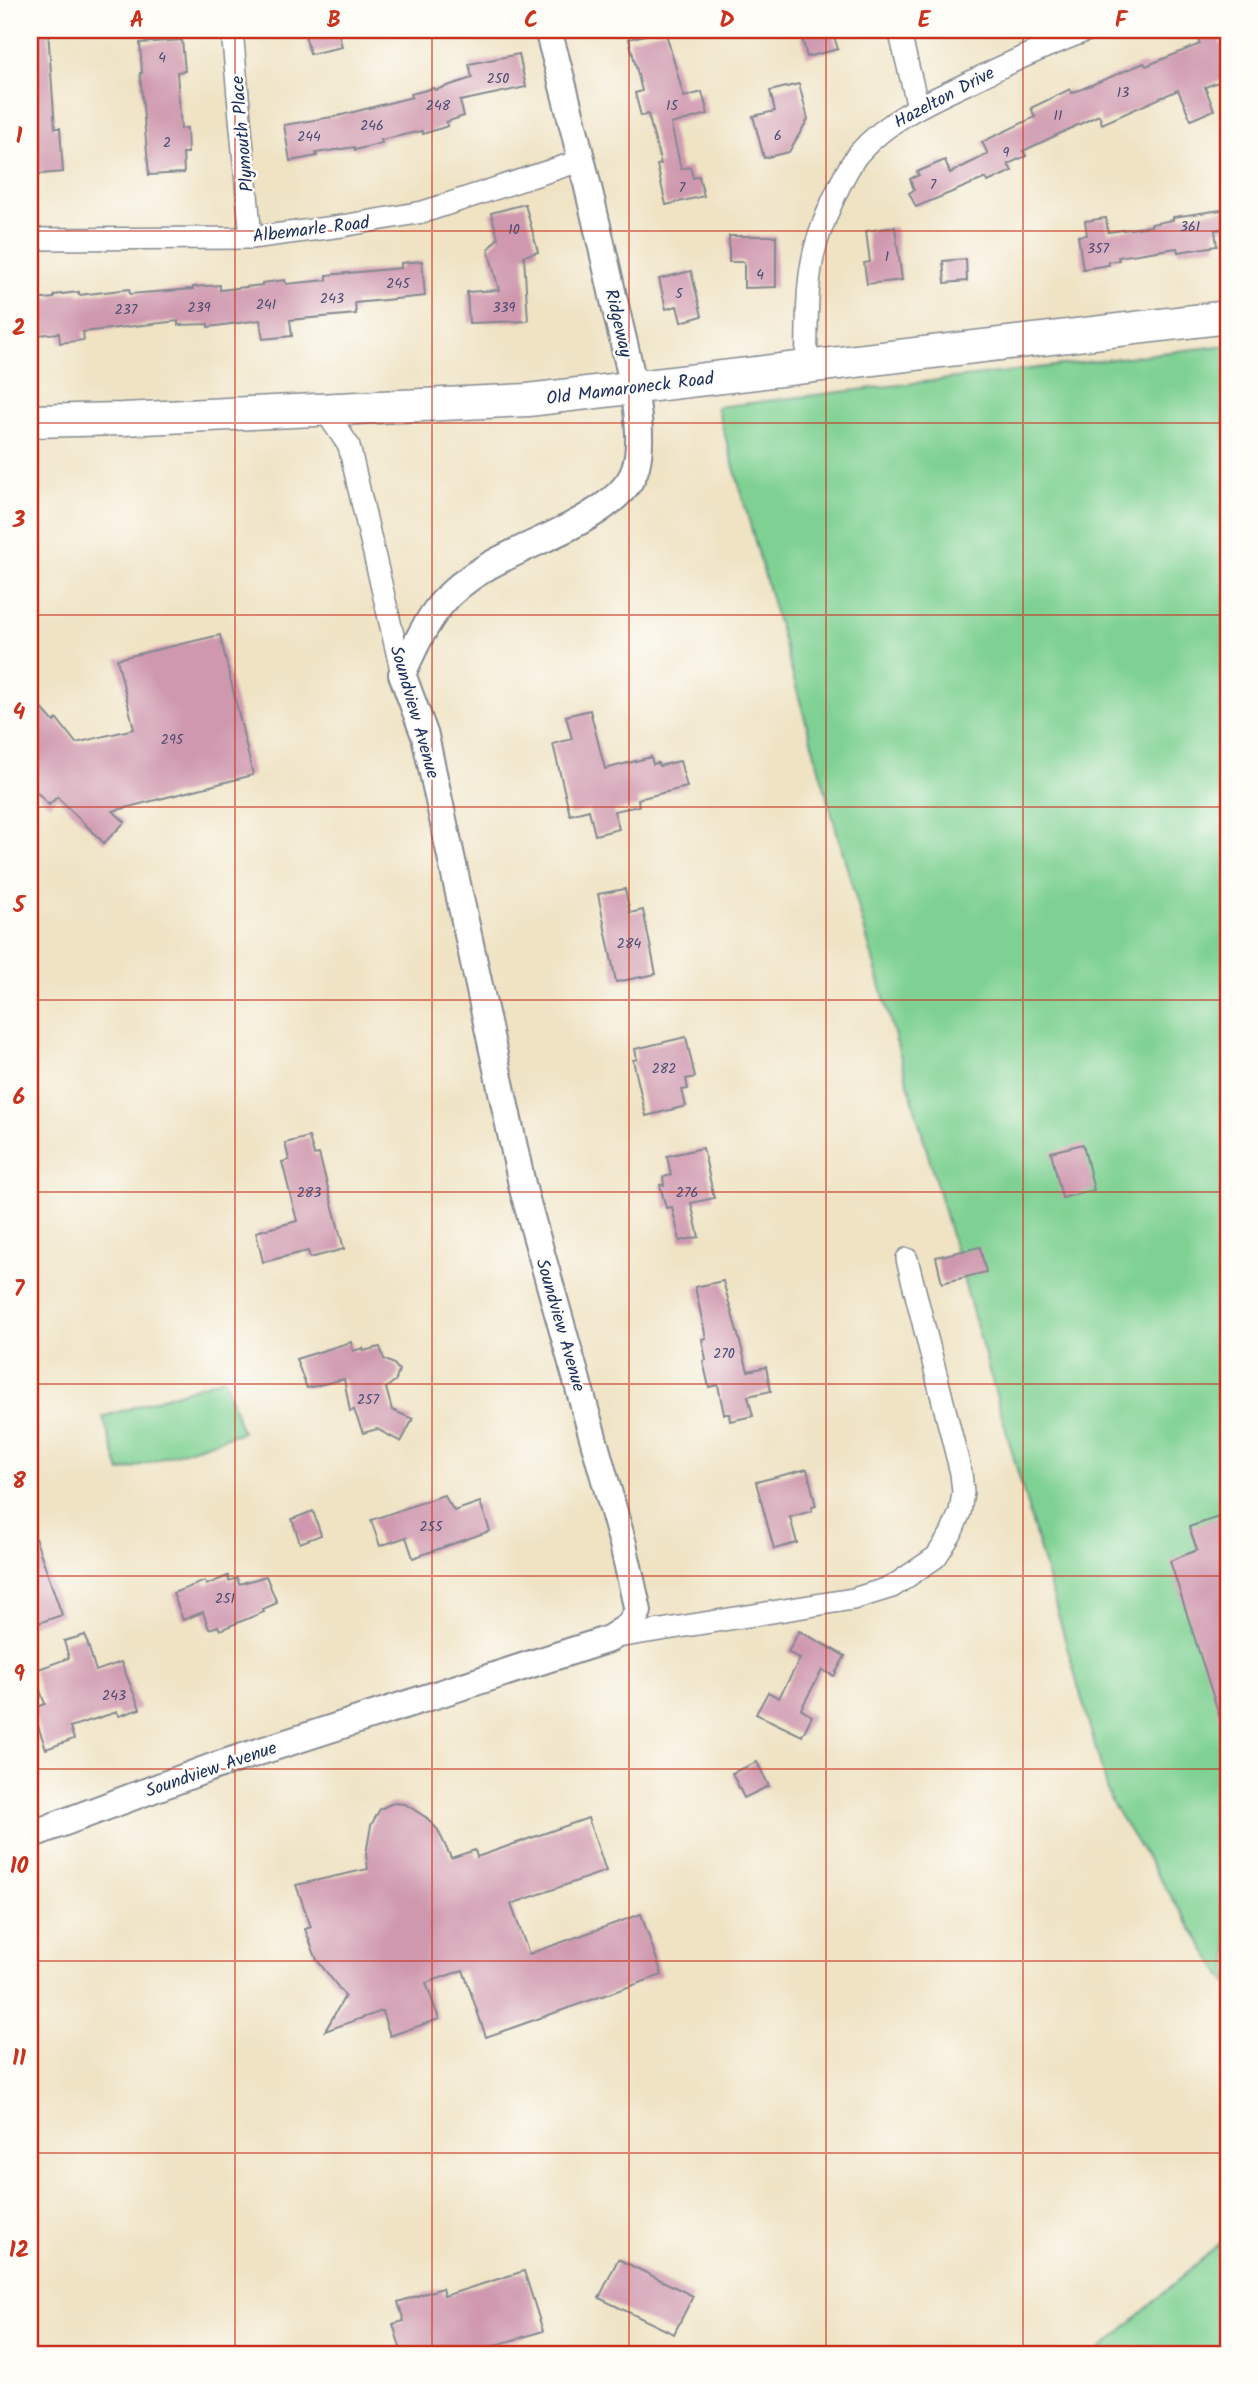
<svg xmlns="http://www.w3.org/2000/svg" width="1258" height="2384" font-family="Kalam,sans-serif">
<rect width="100%" height="100%" fill="#fdfcf7"/>
<filter id="ink" filterUnits="userSpaceOnUse"><feTurbulence type="fractalNoise" baseFrequency=".0143" numOctaves="2"/><feDisplacementMap in="SourceGraphic" scale="14" xChannelSelector="R" yChannelSelector="G"/><feConvolveMatrix kernelMatrix="1 2 1 2 8 2 1 2 1" color-interpolation-filters="sRGB"/></filter>
<filter id="wash" filterUnits="userSpaceOnUse"><feTurbulence type="fractalNoise" baseFrequency=".00686" numOctaves="4" result="noise"/><feDisplacementMap in="SourceGraphic" scale="28" xChannelSelector="R" yChannelSelector="G"/><feGaussianBlur stdDeviation="1.57" result="paint"/><feColorMatrix in="noise" values="0 0 0 0 0 0 0 0 0 0 0 0 0 0 0 0 0 1.4 0 .05"/><feComposite in="paint" operator="in"/></filter>
<g filter="url(#wash)">
<rect width="100%" height="100%" fill="#efe3c4"/>
<g fill="#7fd193" stroke="#4d8078" stroke-width="2">
<polygon points="1228,345 1228,1985 1111,1802 717,407"/>
<polygon points="224,1378 242,1432 120,1472 103,1417"/>
<polygon points="1228,2236 1228,2354 1095,2354"/>
</g>
<g id="blocks">
<g fill="#cf98ae">
<polygon points="30,30 48,30 55,128 60,128 63,172 30,175"/>
<polygon points="304,30 338,30 342,47 310,54"/>
<polygon points="665,30 684,97 702,92 708,114 671,124 681,169 690,167 693,178 699,176 704,196 666,205 657,165 661,164 648,114 641,116 635,93 642,91 629,39"/>
<polygon points="800,30 832,30 838,49 807,57"/>
<polygon points="1216,32 1228,61 1228,78 1205,87 1214,110 1191,120 1178,90 1102,124 1099,115 1023,151 1026,156 1008,164 1012,171 988,182 986,178 916,207 909,193 914,190 910,179 919,175 917,172 945,160 950,173 988,154 982,142 1035,117 1031,108 1070,89 1072,93 1144,63 1146,66 1200,44 1198,39"/>
<polygon points="182,40 185,71 177,72 181,129 187,128 188,153 183,153 184,173 149,175 140,73 142,73 140,43"/>
<polygon points="519,54 526,87 460,101 464,116 446,122 448,126 423,134 422,131 381,140 382,143 355,150 354,147 316,153 317,156 290,161 284,125 338,116 412,97 411,94 434,88 435,90 472,78 469,64"/>
<polygon points="799,84 808,119 789,152 764,158 753,116 775,111 770,91"/>
<polygon points="525,204 538,252 524,256 528,321 469,323 467,292 499,290 488,249 498,238 491,213"/>
<polygon points="1228,209 1228,228 1215,230 1217,246 1178,252 1177,248 1118,257 1119,260 1108,262 1109,265 1083,269 1078,236 1087,235 1085,221 1106,218 1108,232 1151,226 1151,224 1173,220 1173,217"/>
<polygon points="895,227 902,280 867,284 864,263 870,262 866,231"/>
<polygon points="729,236 776,236 776,287 744,288 744,262 729,262"/>
<polygon points="966,259 967,281 945,283 943,261"/>
<polygon points="422,261 425,296 355,303 356,314 290,320 292,336 263,339 260,320 208,327 208,324 178,325 178,321 83,332 84,340 60,343 59,333 38,335 34,300 54,298 54,295 79,292 79,295 129,289 130,294 193,289 193,287 220,285 220,290 262,285 262,283 285,280 286,284 327,280 327,275 401,268 401,263"/>
<polygon points="691,271 702,316 681,322 677,306 666,309 659,279"/>
<polygon points="220,635 253,775 113,811 125,822 104,843 57,797 49,805 30,785 30,695 54,722 57,719 76,743 134,729 117,659"/>
<polygon points="590,710 605,769 651,757 653,764 658,763 659,766 680,761 687,787 638,799 639,806 614,811 619,829 595,835 589,810 570,815 553,744 572,739 566,716"/>
<polygon points="625,889 630,913 643,910 656,974 616,982 598,894"/>
<polygon points="686,1037 695,1077 686,1079 688,1089 682,1090 686,1106 646,1116 633,1060 637,1059 635,1049"/>
<polygon points="309,1137 314,1155 319,1154 344,1249 310,1258 308,1251 263,1262 256,1232 297,1221 282,1162 289,1160 285,1143"/>
<polygon points="1083,1144 1094,1190 1062,1198 1051,1152"/>
<polygon points="703,1148 714,1198 691,1203 699,1237 680,1241 672,1207 666,1208 660,1185 664,1185 663,1177 671,1175 667,1156"/>
<polygon points="980,1247 986,1272 942,1283 936,1257"/>
<polygon points="723,1281 748,1371 766,1367 771,1391 748,1396 753,1416 730,1421 729,1414 724,1414 718,1385 709,1387 703,1361 706,1360 702,1339 706,1338 695,1287"/>
<polygon points="351,1342 353,1351 363,1348 363,1351 380,1347 384,1359 394,1364 399,1370 396,1380 386,1388 392,1410 413,1419 401,1442 377,1429 363,1433 354,1410 350,1411 344,1379 307,1388 296,1359"/>
<polygon points="807,1469 816,1506 812,1507 812,1511 790,1517 797,1543 774,1549 756,1482"/>
<polygon points="444,1495 454,1511 480,1502 490,1531 413,1558 406,1537 380,1546 371,1520"/>
<polygon points="313,1511 321,1535 300,1543 292,1519"/>
<polygon points="1228,1514 1228,1726 1223,1727 1170,1561 1197,1550 1189,1527"/>
<polygon points="30,1532 33,1532 62,1615 30,1626"/>
<polygon points="228,1576 229,1581 237,1578 239,1584 266,1576 277,1603 263,1609 264,1612 220,1630 218,1626 209,1629 203,1612 183,1620 173,1593 205,1581 206,1585"/>
<polygon points="799,1631 845,1656 834,1676 822,1670 801,1709 812,1716 802,1736 756,1714 768,1692 779,1698 800,1659 788,1652"/>
<polygon points="85,1635 96,1671 121,1662 140,1709 119,1716 117,1712 70,1727 74,1739 46,1749 32,1709 45,1704 33,1671 69,1658 64,1641"/>
<polygon points="757,1762 769,1786 744,1798 732,1773"/>
<polygon points="393,1803 405,1804 427,1818 438,1830 451,1858 475,1850 477,1857 588,1818 606,1871 511,1904 529,1954 641,1914 662,1975 486,2037 463,1970 426,1983 439,2019 390,2036 382,2011 325,2031 345,1996 317,1960 305,1929 311,1927 296,1885 368,1869 366,1854 371,1825 380,1809"/>
<polygon points="618,2259 693,2296 674,2334 599,2298"/>
<polygon points="524,2271 543,2331 466,2354 402,2354 393,2324 404,2321 398,2302 442,2288 444,2296"/>
</g>
</g>
</g>
<g filter="url(#ink)">
<use href="#blocks" fill-opacity="0" stroke="#858991" stroke-width="2"/>
<g fill="none" stroke-linecap="round" stroke-linejoin="round">
<defs>
<g id="minor">
<polyline points="232,30 251,238"/>
<polyline points="899,30 918,107"/>
<polyline points="30,239 251,238 342,226 423,212 583,160"/>
<path d="M 806,367 C 808,327 805,283 816,245 C 823,221 844,171 859,153 C 888,120 927,102 966,84 C 1006,64 1046,46 1088,30"/>
<polyline points="324,409 349,446 402,674"/>
<polyline points="611,1638 853,1599 892,1587 936,1557 951,1534 960,1512 963,1492 961,1473 907,1259"/>
</g>
<path id="tertiary" d="M 30,1835 L 215,1766 L 609,1639 L 629,1626 L 638,1611 L 623,1544 L 523,1189 L 425,736 L 402,674 C 413,650 424,625 441,604 C 482,555 553,543 604,506 C 618,496 632,483 636,466 C 647,426 626,354 617,314 C 596,219 574,124 548,30"/>
<polyline id="secondary" points="30,421 123,419 528,400 1228,317"/>
</defs>
<use href="#minor" stroke="#858991" stroke-width="24"/>
<use href="#tertiary" stroke="#858991" stroke-width="30"/>
<use href="#secondary" stroke="#858991" stroke-width="35"/>
<use href="#minor" stroke="#fff" stroke-width="21"/>
<use href="#tertiary" stroke="#fff" stroke-width="26"/>
<use href="#secondary" stroke="#fff" stroke-width="32"/>
</g>
</g>
<path fill="none" stroke="#c8321e" stroke-width="2" stroke-opacity="0.55" d="M 235,30 L 235,2354M 432,30 L 432,2354M 629,30 L 629,2354M 826,30 L 826,2354M 1023,30 L 1023,2354M 30,231 L 1228,231M 30,423 L 1228,423M 30,615 L 1228,615M 30,807 L 1228,807M 30,1000 L 1228,1000M 30,1192 L 1228,1192M 30,1384 L 1228,1384M 30,1576 L 1228,1576M 30,1769 L 1228,1769M 30,1961 L 1228,1961M 30,2153 L 1228,2153"/>
<g text-anchor="middle" stroke-width="5" stroke-linejoin="round" paint-order="stroke">
<g font-size="14" fill="#484972">
<text x="162" y="62">4</text>
<text x="498" y="83">250</text>
<text x="1123" y="97">13</text>
<text x="438" y="110">248</text>
<text x="672" y="110">15</text>
<text x="1058" y="120">11</text>
<text x="372" y="130">246</text>
<text x="778" y="140">6</text>
<text x="309" y="141">244</text>
<text x="167" y="147">2</text>
<text x="1006" y="157">9</text>
<text x="933" y="189">7</text>
<text x="682" y="192">7</text>
<text x="1190" y="231">361</text>
<text x="514" y="234">10</text>
<text x="1098" y="253">357</text>
<text x="887" y="261">1</text>
<text x="760" y="279">4</text>
<text x="398" y="288">245</text>
<text x="679" y="298">5</text>
<text x="332" y="303">243</text>
<text x="266" y="309">241</text>
<text x="199" y="312">239</text>
<text x="504" y="312">339</text>
<text x="126" y="314">237</text>
<text x="172" y="744">295</text>
<text x="629" y="948">284</text>
<text x="664" y="1073">282</text>
<text x="309" y="1197">283</text>
<text x="687" y="1197">276</text>
<text x="724" y="1358">270</text>
<text x="368" y="1404">257</text>
<text x="431" y="1531">255</text>
<text x="225" y="1603">251</text>
<text x="114" y="1700">243</text>
</g>
<g font-size="18" fill="#1b2f5e" stroke="#fdfcf7">
<text transform="translate(944 97) rotate(-28)" y="6">Hazelton Drive</text>
<text transform="translate(242 134) rotate(-95)" y="6">Plymouth Place</text>
<text transform="translate(311 229) rotate(-7)" y="6">Albemarle Road</text>
<text transform="translate(619 323) rotate(77)" y="6">Ridgeway</text>
<text transform="translate(630 388) rotate(-7)" y="6">Old Mamaroneck Road</text>
<text transform="translate(415 712) rotate(74)" y="6">Soundview Avenue</text>
<text transform="translate(561 1325) rotate(74)" y="6">Soundview Avenue</text>
<text transform="translate(211 1769) rotate(-19)" y="6">Soundview Avenue</text>
</g>
</g>
<rect width="1258" height="2384" fill="none" stroke="#fdfcf7" stroke-width="77"/>
<rect x="38" y="38" width="1182" height="2308" fill="none" stroke="#c8321e" stroke-width="2.5"/>
<g font-size="23" text-anchor="middle" font-weight="bold" fill="#c8321e">
<text x="137" y="27">A</text>
<text x="334" y="27">B</text>
<text x="531" y="27">C</text>
<text x="727" y="27">D</text>
<text x="924" y="27">E</text>
<text x="1121" y="27">F</text>
<text x="19" y="143">1</text>
<text x="19" y="335">2</text>
<text x="19" y="527">3</text>
<text x="19" y="719">4</text>
<text x="19" y="912">5</text>
<text x="19" y="1104">6</text>
<text x="19" y="1296">7</text>
<text x="19" y="1488">8</text>
<text x="19" y="1681">9</text>
<text x="19" y="1873">10</text>
<text x="19" y="2065">11</text>
<text x="19" y="2257">12</text>
</g>
</svg>
